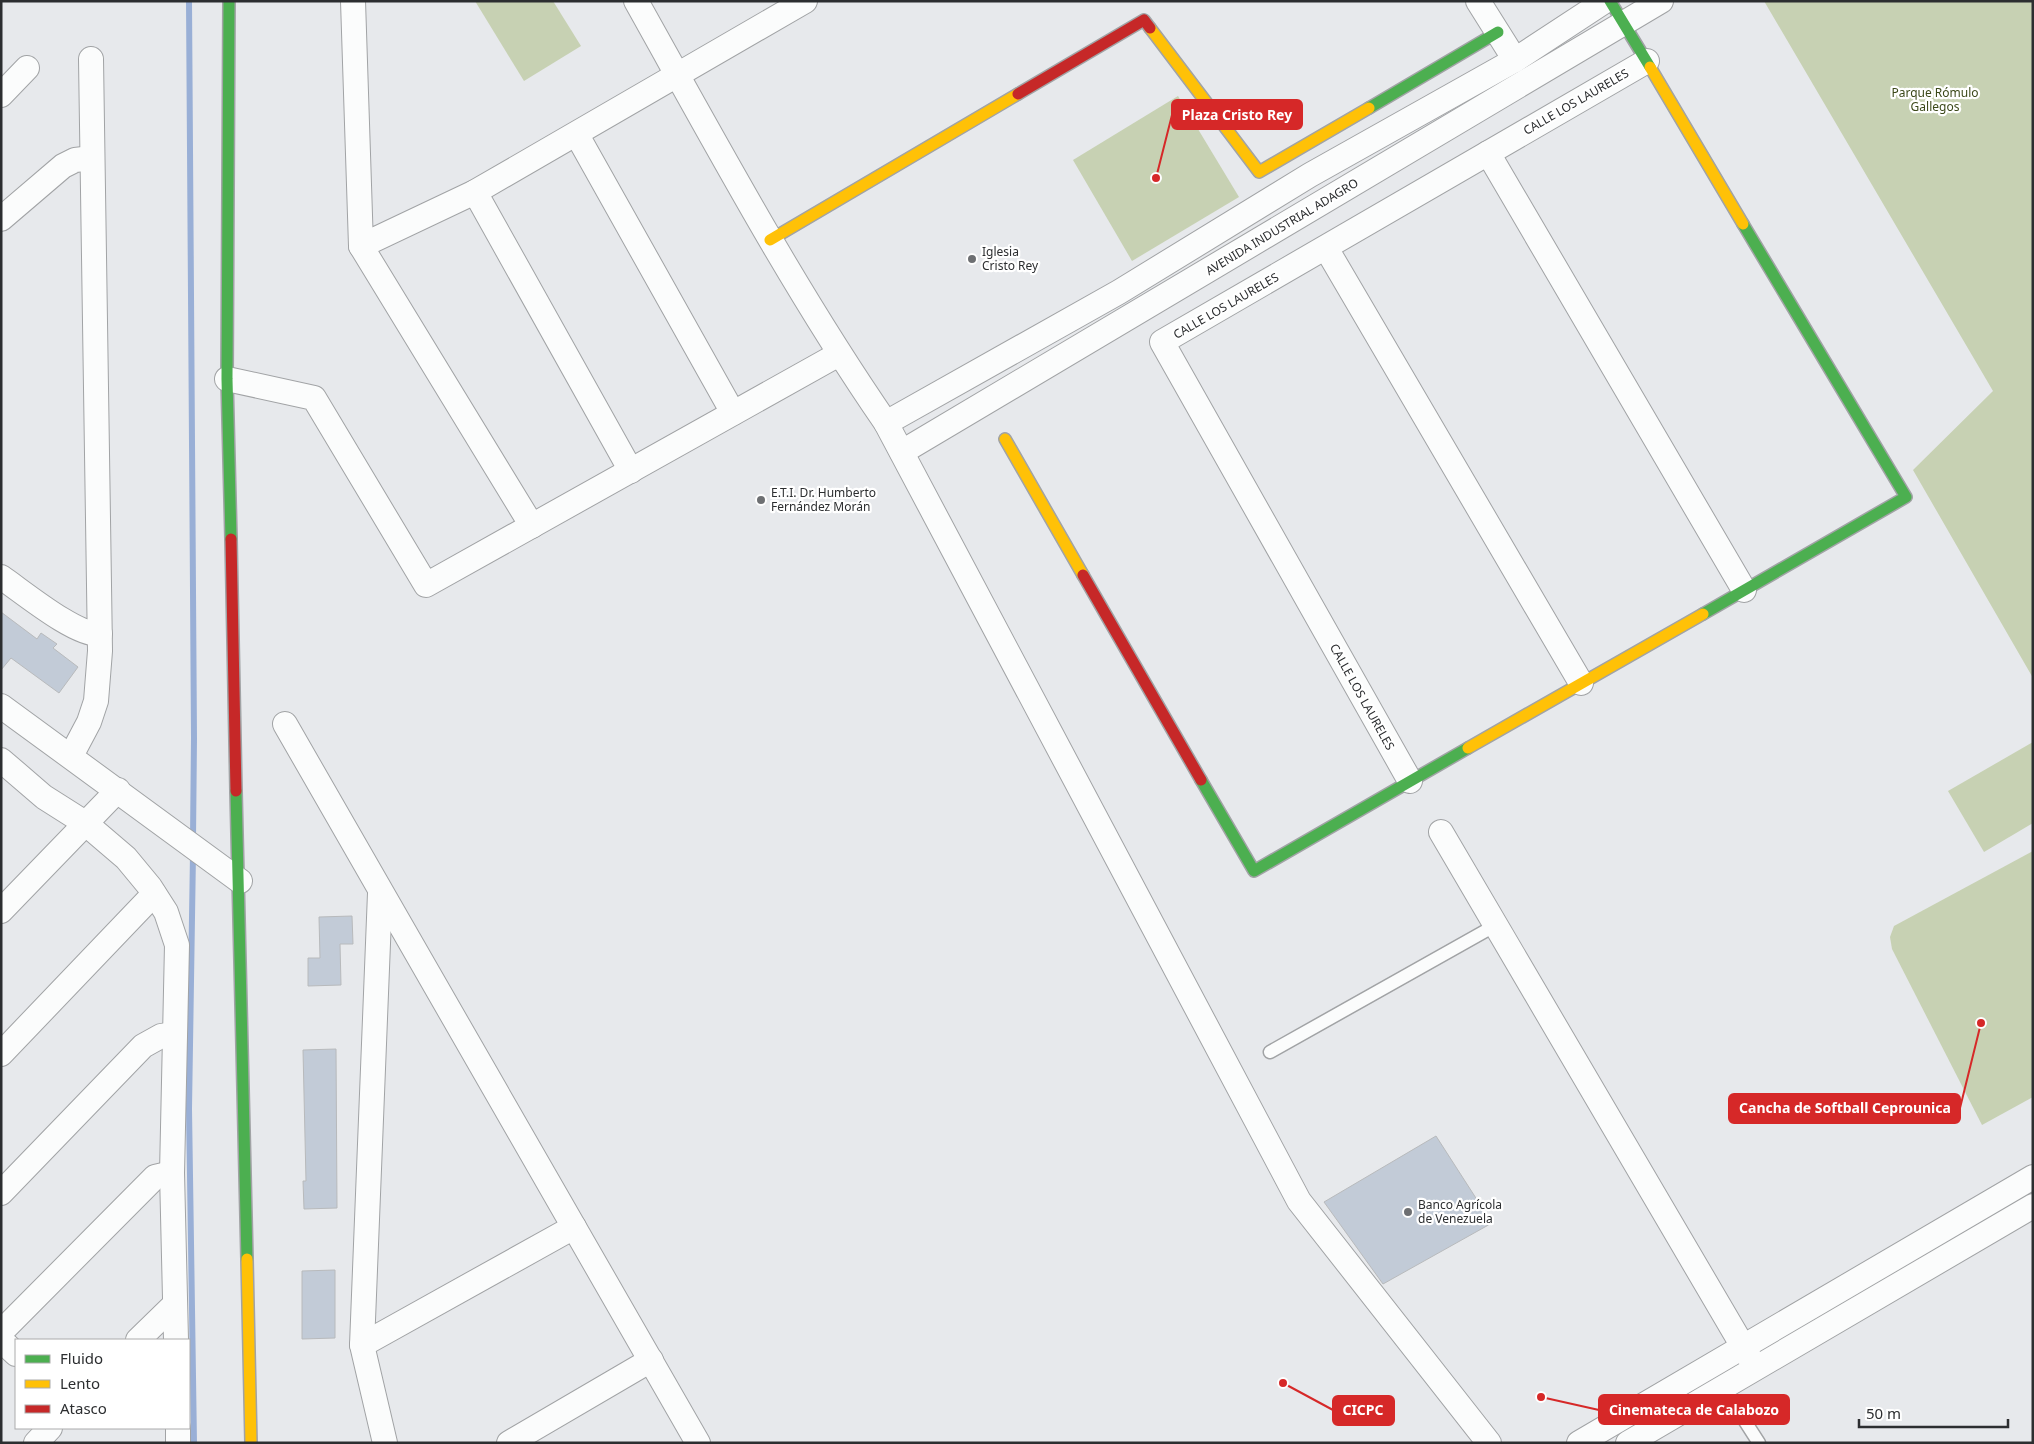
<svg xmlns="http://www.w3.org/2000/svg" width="2034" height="1444" font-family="'Noto Sans',sans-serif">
<rect width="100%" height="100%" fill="#e7e9ec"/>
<g fill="#c7d1b3">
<polygon points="475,1 553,1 581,46 524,81"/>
<polygon points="1764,1 2033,1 2033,678 1913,470 1993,391"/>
<polygon points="1178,96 1239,197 1132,261 1073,160"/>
<polygon points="2033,742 2033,823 1984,852 1948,791"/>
<polygon points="2033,851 2033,1097 1982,1125 1892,949 1890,937 1894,926"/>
</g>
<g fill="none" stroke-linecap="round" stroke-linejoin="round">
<g stroke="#99afd6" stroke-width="6">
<polyline points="189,1 194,738 193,839"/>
<polyline points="193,854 189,1109 194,1443"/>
</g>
</g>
<g fill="#c2cbd7" stroke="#b8babc">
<polygon points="1,612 37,639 41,633 57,644 53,648 78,667 59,693 11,658 1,670"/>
<polygon points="352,916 353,944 340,944 341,985 308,986 308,958 320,958 319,917"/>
<polygon points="336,1049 337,1208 304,1209 303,1181 306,1181 303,1050"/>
<polygon points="1436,1136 1492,1223 1383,1284 1324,1202"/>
<polygon points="335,1270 335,1338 302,1339 302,1271"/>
</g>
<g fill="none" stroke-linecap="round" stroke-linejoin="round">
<defs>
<g id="lane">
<polyline points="1270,1052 1496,925"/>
<polyline points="1723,1387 1759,1443"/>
</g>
<g id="street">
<polyline points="353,1 361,246 475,192 805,1"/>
<path d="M 636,1 C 716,144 793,288 886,423 L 1299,1201 L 1489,1443"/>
<polyline points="1478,1 1515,60"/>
<polyline points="1,95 27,68"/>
<polyline points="577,135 733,413"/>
<polyline points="1488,153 1744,590"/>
<polyline points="475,192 631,471"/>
<polyline points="1,219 63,166 75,160 92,158"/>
<polyline points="361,246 532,526"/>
<polyline points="1326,248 1581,683"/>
<polyline points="227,379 314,398 426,585 839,354"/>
<polyline points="886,423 1119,292 1310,175 1515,60 1605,1"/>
<polyline points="902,452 1661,1"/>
<path d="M 1,577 C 23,592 76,636 100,634"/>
<polyline points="1,706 240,881"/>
<polyline points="285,724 698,1443"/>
<polyline points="71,756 89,722 96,701 100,651 91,59"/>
<polyline points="1,760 44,797 85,823 126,858 150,887 166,912 177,945 172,1173 176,1340"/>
<polyline points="1410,781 1162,342 1647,61"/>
<polyline points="1441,832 1755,1367"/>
<polyline points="380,893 362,1345 385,1443"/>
<polyline points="1,911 118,790"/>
<polyline points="1,1054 154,894"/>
<polyline points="1,1193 143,1046 161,1036 175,1034"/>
<polyline points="1,1332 155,1177 172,1173"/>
<polyline points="1,1340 16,1354"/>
<polyline points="138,1340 175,1304"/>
<polyline points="362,1345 574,1227"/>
<polyline points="178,1428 178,1443"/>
<polyline points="36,1443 50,1428"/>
<polyline points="509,1443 651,1360"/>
<polyline points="1579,1443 2033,1177"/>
<polyline points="1628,1443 2033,1206"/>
</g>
<g id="fast">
<polyline points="229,1 227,379 231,539"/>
<polyline points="1610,1 1650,67"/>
<polyline points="1369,108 1498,32"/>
<polyline points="1703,614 1906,497 1743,224"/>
<polyline points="1201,780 1254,871 1468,748"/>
<polyline points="236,791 247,1259"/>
</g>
<g id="slow">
<polyline points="1150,28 1259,172 1369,108"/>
<polyline points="1650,67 1743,224"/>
<polyline points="770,240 1018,94"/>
<polyline points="1005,439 1083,575"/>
<polyline points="1468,748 1703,614"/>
<polyline points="247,1259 251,1443"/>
</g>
<g id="jam">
<polyline points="1018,94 1144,20 1150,28"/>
<polyline points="231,539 236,791"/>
<polyline points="1083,575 1201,780"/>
</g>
</defs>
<use href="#lane" stroke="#a1a3a5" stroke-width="15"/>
<use href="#street" stroke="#a1a3a5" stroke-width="26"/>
<use href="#fast" stroke="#a1a3a5" stroke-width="14"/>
<use href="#slow" stroke="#a1a3a5" stroke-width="14"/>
<use href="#jam" stroke="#a1a3a5" stroke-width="14"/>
<use href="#lane" stroke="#fbfcfc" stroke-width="12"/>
<use href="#street" stroke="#fbfcfc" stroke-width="24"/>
<use href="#fast" stroke="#4caf50" stroke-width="11"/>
<use href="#slow" stroke="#ffc107" stroke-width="11"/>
<use href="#jam" stroke="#c62828" stroke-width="11"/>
</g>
<g fill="#6d6f72" stroke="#fff" stroke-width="2">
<circle cx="972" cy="259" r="5"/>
<circle cx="761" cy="500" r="5"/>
<circle cx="1408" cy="1212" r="5"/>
</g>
<g text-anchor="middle" stroke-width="4.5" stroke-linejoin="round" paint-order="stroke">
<g font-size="12" fill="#3b4819" stroke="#fff">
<text x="1935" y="97">Parque Rómulo<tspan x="1935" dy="14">Gallegos</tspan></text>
</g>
<g font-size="12" fill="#2c2e30" stroke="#fff">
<text transform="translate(1576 102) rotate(-30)" y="4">CALLE LOS LAURELES</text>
<text transform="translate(1282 227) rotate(-31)" y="4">AVENIDA INDUSTRIAL ADAGRO</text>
<text transform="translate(1226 306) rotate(-30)" y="4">CALLE LOS LAURELES</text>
<text transform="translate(1362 697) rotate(61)" y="4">CALLE LOS LAURELES</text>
</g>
<g font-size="12" fill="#2c2e30" stroke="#fff" text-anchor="start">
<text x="982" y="256">Iglesia<tspan x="982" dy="14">Cristo Rey</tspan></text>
<text x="771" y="497">E.T.I. Dr. Humberto<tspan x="771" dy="14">Fernández Morán</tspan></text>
<text x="1418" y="1209">Banco Agrícola<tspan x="1418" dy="14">de Venezuela</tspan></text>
</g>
</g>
<path fill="none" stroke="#d62828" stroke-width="2" d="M1156 178L1172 115M1981 1023L1960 1108M1541 1397L1599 1410M1283 1383L1333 1410"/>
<g fill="#d62828" stroke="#fff" stroke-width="2">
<circle cx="1156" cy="178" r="5"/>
<circle cx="1981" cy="1023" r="5"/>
<circle cx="1541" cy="1397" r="5"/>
<circle cx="1283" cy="1383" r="5"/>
</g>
<g fill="#d62828" stroke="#d62828" stroke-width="2">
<rect x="1172" y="100" width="130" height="29" rx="5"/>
<rect x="1729" y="1094" width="231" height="29" rx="5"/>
<rect x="1599" y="1395" width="190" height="29" rx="5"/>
<rect x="1333" y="1396" width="61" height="29" rx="5"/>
</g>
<g font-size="14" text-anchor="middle" font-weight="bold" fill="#fff">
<text x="1237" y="120">Plaza Cristo Rey</text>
<text x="1845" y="1113">Cancha de Softball Ceprounica</text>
<text x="1694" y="1415">Cinemateca de Calabozo</text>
<text x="1363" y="1415">CICPC</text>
</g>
<rect width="2034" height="1444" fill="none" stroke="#2c2e30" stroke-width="5"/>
<rect x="15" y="1339" width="175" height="90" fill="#ffffff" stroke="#ababac"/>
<rect x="25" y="1355" width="25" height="8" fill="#4caf50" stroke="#ababac"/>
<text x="60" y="1364" font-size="15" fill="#2c2e30">Fluido</text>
<rect x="25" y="1380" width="25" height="8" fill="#ffc107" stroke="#ababac"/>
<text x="60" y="1389" font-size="15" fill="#2c2e30">Lento</text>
<rect x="25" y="1405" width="25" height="8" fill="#c62828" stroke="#ababac"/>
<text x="60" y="1414" font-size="15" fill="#2c2e30">Atasco</text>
<path d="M1859 1419v8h149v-8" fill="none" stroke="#2c2e30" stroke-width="2.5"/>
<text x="1866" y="1419" font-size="15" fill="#2c2e30" stroke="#ffffff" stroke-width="4" paint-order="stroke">50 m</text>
</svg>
